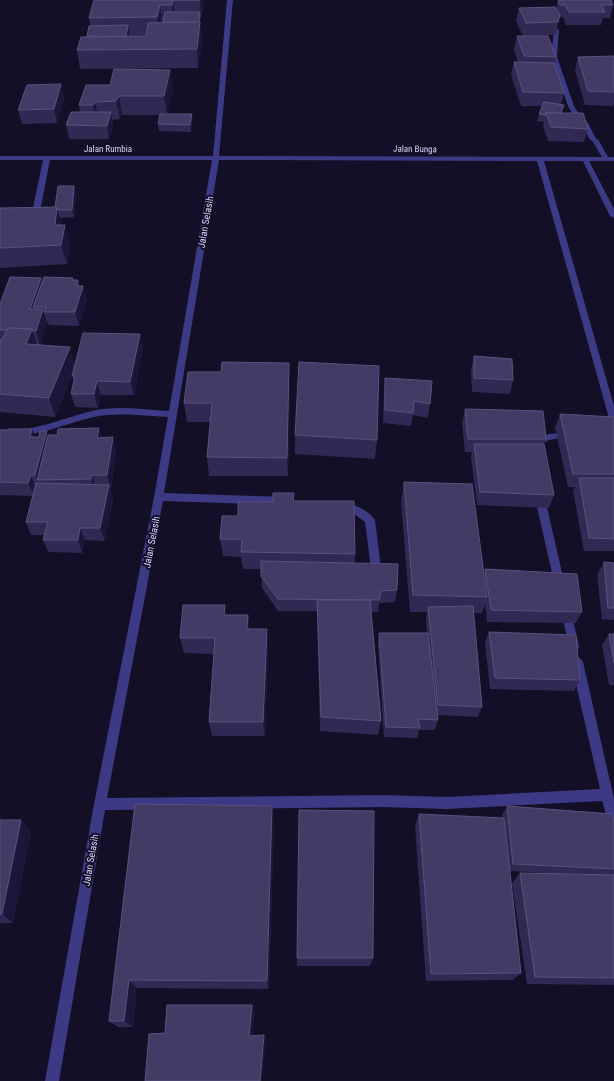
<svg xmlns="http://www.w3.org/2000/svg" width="614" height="1081" font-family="'Roboto Condensed',sans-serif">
<rect width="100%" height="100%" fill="#130f26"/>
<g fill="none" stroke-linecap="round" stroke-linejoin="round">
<polygon fill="#3d3a85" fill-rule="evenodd" points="583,158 588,159 614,209 614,218 610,216 582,159"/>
<g fill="#3d3a85" fill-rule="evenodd">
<path d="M 227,0 L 233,0 L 219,156 L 602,157 L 593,142 L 589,138 L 582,124 L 572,113 L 568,106 L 551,57 L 554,30 L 559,29 L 557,57 L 574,106 L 577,111 L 588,123 L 595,137 L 599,141 L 608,157 L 614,157 L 614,161 L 544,161 L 614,406 L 614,424 L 610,430 L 604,430 L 602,428 L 609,418 L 537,161 L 219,160 L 164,493 L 285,497 L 288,498 L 290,501 L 288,504 L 285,505 L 163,501 L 107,798 L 385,795 L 446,797 L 600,789 L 571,662 L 573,659 L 577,657 L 581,659 L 583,662 L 614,799 L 614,829 L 610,827 L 602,801 L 446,809 L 385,807 L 105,810 L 59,1081 L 45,1081 L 94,804 L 154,497 L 168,417 C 144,416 117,412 94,417 C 59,425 38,438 0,436 L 0,430 C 36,432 59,419 92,411 C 117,405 145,410 169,411 L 212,160 L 50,160 L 39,217 L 35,219 L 31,217 L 43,160 L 0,160 L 0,156 L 213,156 Z"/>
<polygon points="570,431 575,434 573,436 549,440 534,448 529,445 544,435"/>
<polygon points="539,490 542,491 544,494 565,586 564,589 560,590 556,589 555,586 534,494 536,491"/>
<path d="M 343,501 C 354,505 369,510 375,520 L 382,576 L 381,579 L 377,580 L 373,579 L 372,576 L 365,522 L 353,513 L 340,508 L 338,505 L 340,502 Z"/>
<polygon points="566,606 570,608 571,611 579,646 578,649 574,651 570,649 569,646 561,611 562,608"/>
</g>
</g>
<g fill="#312854" fill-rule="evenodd">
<path d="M 94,0 L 202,0 L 203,8 L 201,18 L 200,18 L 202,40 L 198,68 L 80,69 L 77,50 L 87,37 L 90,26 L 89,18 ZM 146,35 L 146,36 L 129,36 Z"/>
<polygon points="558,0 613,5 610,18 603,18 601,25 566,25 563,17 559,17 556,35 523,36 516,21 519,8 556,9"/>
<polygon points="517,36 556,57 555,64 564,93 561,105 562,113 588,129 584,142 548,141 543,126 544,122 537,121 539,114 542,106 521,106 511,75 514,62 518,62 514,49"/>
<polygon points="614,56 614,103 613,106 585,105 575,70 578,57"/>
<polygon points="61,84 64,98 57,123 22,124 18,110"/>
<polygon points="86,85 173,89 167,114 192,121 191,132 159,131 158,124 160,115 122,115 120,119 112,120 113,125 109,139 69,139 66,125 80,112 79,105"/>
<polygon points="74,186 76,193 74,217 60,218 62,225 70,244 67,264 0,268 0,208 55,207"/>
<polygon points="41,278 42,282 73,278 73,280 78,280 80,286 83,286 87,300 79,326 49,325 47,321 47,323 40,345 75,364 143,348 134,395 101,395 98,408 75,407 71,394 74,382 72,376 73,372 55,417 0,412 0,304"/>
<polygon points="474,356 513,380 510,394 472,392 471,370"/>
<polygon points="385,378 430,404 428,418 413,415 411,426 383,423 384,391"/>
<polygon points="290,382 288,476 209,476 207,457 210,422 187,422 184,403"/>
<polygon points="465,409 546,439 544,444 554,495 549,508 477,505 471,457 472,452 465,452 462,423"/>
<polygon points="560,414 614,417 614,551 584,551 573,491 575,487 568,487 555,428"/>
<polygon points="32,429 35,437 39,437 48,435 101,438 113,437 116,451 111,488 110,488 113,498 105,541 85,540 82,553 48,552 43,540 44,535 31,535 26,522 33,496 0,495 0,430"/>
<polygon points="295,435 377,440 375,459 295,454"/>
<polygon points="404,482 484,574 485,569 582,612 576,623 487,622 485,604 482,613 474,613 482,707 478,717 438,715 438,720 435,730 419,730 417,738 384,737 378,645 379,633 427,633 426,619 427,612 410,612 401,501"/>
<polygon points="294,493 294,501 355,554 355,563 397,590 395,602 379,603 378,612 371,612 381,721 378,735 320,731 317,611 278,611 262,588 261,569 243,569 241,557 223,556 220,539 273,502"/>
<polygon points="604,562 614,563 614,620 602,619 597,575"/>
<polygon points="225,605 227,615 248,615 249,629 268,645 265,736 212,736 209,722 214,654 184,653 180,638"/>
<polygon points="489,632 580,680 574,691 490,689 485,643"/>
<polygon points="609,634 614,634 614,685 609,685 602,645"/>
<polygon points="135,804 274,820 269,989 137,988 133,1027 118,1027 109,1021"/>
<polygon points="507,806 614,821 614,985 527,984 512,883 520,873 547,873 510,871 521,973 513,980 426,981 415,826 419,814 503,818 502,815"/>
<polygon points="0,820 21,820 31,831 13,923 0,923"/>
<polygon points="297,958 373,958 370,966 297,966"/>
</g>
<g fill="#1d163a">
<polygon points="173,0 175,18 174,22 172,5"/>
<polygon points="200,0 202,0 203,8 201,18"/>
<polygon points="160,5 162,22 159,35 157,17"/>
<polygon points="200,12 202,40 198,68 197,49"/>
<polygon points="128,25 130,38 125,40"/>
<polygon points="170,70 173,89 167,115 164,96"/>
<polygon points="61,84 64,98 57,123 54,109"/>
<polygon points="119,96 122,115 120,119 116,101"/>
<polygon points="95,102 99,120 97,124 93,105"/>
<polygon points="111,112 113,125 109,139 107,126"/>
<polygon points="192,114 192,121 191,132 190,125"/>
<polygon points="74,186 76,193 74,217 72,210"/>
<polygon points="57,207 62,226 55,225"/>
<polygon points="65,225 70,244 67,264 61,245"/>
<polygon points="41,278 45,292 33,307 37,317 30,309"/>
<polygon points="78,280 82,292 83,286 87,300 79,326 75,312 77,286"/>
<polygon points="43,309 47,323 40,345 36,331"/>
<polygon points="32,329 38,348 26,344"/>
<polygon points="140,334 143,348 134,395 130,382"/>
<polygon points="70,347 75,366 55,417 49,398"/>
<polygon points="289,363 290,382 288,476 287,458"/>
<polygon points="97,381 101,395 98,408 94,394"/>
<polygon points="99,428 103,442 97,438"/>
<polygon points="32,429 37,442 30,437"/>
<polygon points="47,431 52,445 37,480 41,487 40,488 35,475"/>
<polygon points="113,437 116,451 111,488 107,475"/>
<polygon points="31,475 36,488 34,496 28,483"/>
<polygon points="92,475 96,488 95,492 91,479"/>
<polygon points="109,485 113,498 105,541 100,528"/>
<polygon points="80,528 85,540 82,553 78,540"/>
<polygon points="225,605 228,621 224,615"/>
<polygon points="248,615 250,631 247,629"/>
<polygon points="267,629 268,645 265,736 263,722"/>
<polygon points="272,806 274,820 269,989 267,981"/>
<polygon points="21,820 31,831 13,923 2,914"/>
<polygon points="129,980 137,988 133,1027 124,1021"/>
<polygon points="252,1005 255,1011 252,1041 249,1036"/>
<polygon points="264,1035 266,1040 262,1081 260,1081"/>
</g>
<g fill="#433a66" stroke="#5a527e">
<polygon points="94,0 200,0 173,0 172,5 160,5 157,17 89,18"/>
<polygon points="558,0 611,0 613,5 601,5 605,12 569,12 565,5 560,5"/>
<polygon points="555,7 560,15 558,22 526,23 519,8"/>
<polygon points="165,12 200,12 199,22 163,22"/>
<polygon points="200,22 197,49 77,50 81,37 146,36 148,23"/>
<polygon points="128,25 126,36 92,37 93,36 87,36 89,26"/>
<polygon points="517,36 548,36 556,57 524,56"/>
<polygon points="614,56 614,92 588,91 578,57"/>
<polygon points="514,62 554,63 564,93 523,92"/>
<polygon points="114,69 170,70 164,96 119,96 116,101 95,102 93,105 79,105 86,85 110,85"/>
<polygon points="61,84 54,109 18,110 27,85"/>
<polygon points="544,102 564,105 561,113 546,113 546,115 539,114"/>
<polygon points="71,112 111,112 107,126 66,125"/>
<polygon points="546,113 583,113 588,129 551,127"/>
<polygon points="160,114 192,114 190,125 158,124"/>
<polygon points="58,186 74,186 72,210 58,210 57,207 55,207"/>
<polygon points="57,207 55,225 65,225 61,245 0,248 0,208"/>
<polygon points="10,277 41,278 30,309 43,309 36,331 32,331 32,329 8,328 6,330 0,330 0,304"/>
<polygon points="44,277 73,278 72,280 78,280 77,286 83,286 75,312 44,312 46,307 33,307"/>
<polygon points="8,328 32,329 26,344 70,347 49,398 0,394 0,340 2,340"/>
<polygon points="83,333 140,334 130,382 97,381 94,394 71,394 75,376 72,376"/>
<polygon points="474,356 512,359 513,380 474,378"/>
<polygon points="222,362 289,363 287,458 207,457 212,403 184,403 188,372 221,372"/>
<polygon points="299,362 379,366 377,440 295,435"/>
<polygon points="385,378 432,381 430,404 414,401 413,413 385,410"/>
<polygon points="465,409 543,411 546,439 468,439"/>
<polygon points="560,414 614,417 614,474 573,474"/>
<polygon points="99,428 97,438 113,437 107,475 92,475 91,479 37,480 48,435 57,435 58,429"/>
<polygon points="9,429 32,429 30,437 39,437 40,431 47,431 35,475 31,475 28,483 0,482 0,430 8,430"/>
<polygon points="474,444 544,444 554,495 480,492"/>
<polygon points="579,478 614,478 614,539 589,538"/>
<polygon points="404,482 472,484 487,597 413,595"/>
<polygon points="36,483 109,485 100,528 80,528 78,540 43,540 48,522 26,522"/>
<polygon points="273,493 294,493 293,501 354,501 355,554 241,552 242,539 220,539 222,516 238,516 238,502 273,502"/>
<polygon points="261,561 398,564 397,590 381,591 379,600 278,599 261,576"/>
<polygon points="604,562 614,563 614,608 608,608"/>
<polygon points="485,569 577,574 582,612 491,610"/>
<polygon points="317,600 370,600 381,721 321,717"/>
<polygon points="183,605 225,605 224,615 248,615 247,629 267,629 263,722 209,722 215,638 180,638"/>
<polygon points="473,606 482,707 438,705 428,607"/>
<polygon points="489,632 576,635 580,680 495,678"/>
<polygon points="379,633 428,633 438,720 418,719 420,728 386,727"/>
<polygon points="609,634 614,634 614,663"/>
<polygon points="135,804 272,806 267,981 129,980 124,1021 109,1021"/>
<polygon points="507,806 612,814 614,821 614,869 513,864"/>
<polygon points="299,810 374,811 373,958 297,958"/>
<polygon points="419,814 504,818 521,973 431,974"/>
<polygon points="0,820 21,820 2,914 0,914"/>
<polygon points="520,873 614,875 614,978 535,977"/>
<polygon points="167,1005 252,1005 249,1036 264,1035 260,1081 145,1081 149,1034 165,1033"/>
</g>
<g text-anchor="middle" stroke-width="4" stroke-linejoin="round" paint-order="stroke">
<g font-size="9" fill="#d9d4ff" stroke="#130f26">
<text x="108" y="152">Jalan Rumbia</text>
<text transform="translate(415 149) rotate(1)" y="3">Jalan Bunga</text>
</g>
<g font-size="10" fill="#d9d4ff" stroke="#130f26">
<text transform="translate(205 222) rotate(-80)" y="4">Jalan Selasih</text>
<text transform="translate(151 542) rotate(-79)" y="4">Jalan Selasih</text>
<text transform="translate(90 860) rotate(-80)" y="4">Jalan Selasih</text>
</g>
</g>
</svg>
